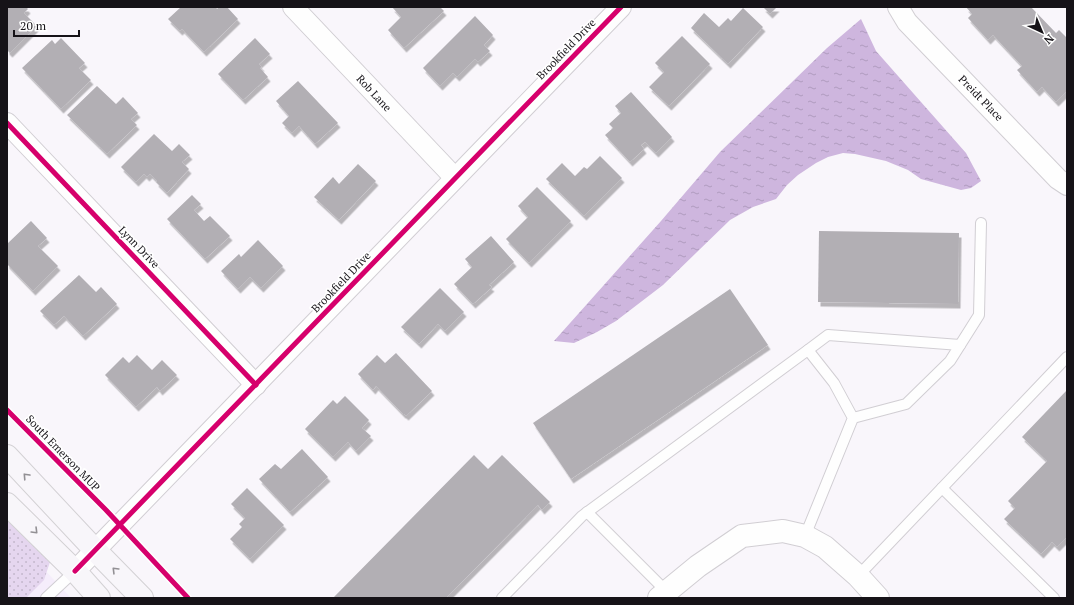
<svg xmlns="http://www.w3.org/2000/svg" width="1074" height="605" font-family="'PT Serif',serif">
<defs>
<pattern id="grass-dots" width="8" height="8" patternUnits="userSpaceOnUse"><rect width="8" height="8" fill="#e5d6ef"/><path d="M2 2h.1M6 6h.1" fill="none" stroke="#c4b7cc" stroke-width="1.8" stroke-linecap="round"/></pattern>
<pattern id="water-ripples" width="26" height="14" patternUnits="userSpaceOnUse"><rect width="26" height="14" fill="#ceb6de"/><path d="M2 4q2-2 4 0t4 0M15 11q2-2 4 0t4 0" fill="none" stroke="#b09cbe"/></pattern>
<filter id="shadow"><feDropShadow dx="2.5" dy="4.5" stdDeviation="0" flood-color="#0004"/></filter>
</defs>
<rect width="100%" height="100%" fill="#f9f6fb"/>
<polygon fill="#f5edfb" points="7,530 71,598 7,598"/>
<polygon fill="url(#grass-dots)" points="7,498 50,562 44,580 26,598 7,598"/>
<polygon fill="url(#water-ripples)" points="861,19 876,51 966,153 981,181 971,188 961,190 921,179 908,170 886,161 855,154 843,153 828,157 816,163 798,175 787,185 776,199 753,207 730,220 663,285 616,321 597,332 574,343 554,341 661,221 720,152 827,48"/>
<g fill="#b2afb4" filter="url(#shadow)">
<polygon points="7,7 26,7 28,9 24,13 37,26 10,53 7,50"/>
<polygon points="181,7 216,7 217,9 219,7 227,7 238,19 204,52 182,29 180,31 168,19"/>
<polygon points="392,7 440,7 444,11 404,48 388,30 401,17"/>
<polygon points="763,7 777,7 770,14"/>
<polygon points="966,7 1031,7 1056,33 1059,30 1067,38 1067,91 1056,102 1042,87 1037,92 1017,70 1022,66 993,35 988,40 968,18 972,14"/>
<polygon points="743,8 763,27 728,64 691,28 704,13 719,27 728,18 731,21"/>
<polygon points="475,16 493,35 484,45 490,51 478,62 475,59 457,77 453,73 440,86 423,68"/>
<polygon points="682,36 710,64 669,106 649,87 664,72 655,63"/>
<polygon points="61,38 85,63 79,68 91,80 61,109 22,68 52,40 55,44"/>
<polygon points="255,38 270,54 259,64 262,67 260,68 268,77 243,100 218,74"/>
<polygon points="298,81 338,123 315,144 299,126 292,133 282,123 289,116 276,101"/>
<polygon points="97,86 116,104 123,97 138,113 131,119 137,125 107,154 67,115"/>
<polygon points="631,92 672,137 656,153 645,142 641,145 644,149 630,162 605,135 613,128 609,124 621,113 615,106"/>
<polygon points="154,134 172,151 179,144 190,155 182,162 189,169 167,193 156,182 157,181 150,174 147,177 144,174 136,182 121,167"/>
<polygon points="600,156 622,178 584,216 546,179 562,163 575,176 584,167 587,169"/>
<polygon points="358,164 376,181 339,220 314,197 333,177 339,184"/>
<polygon points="537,187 571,221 529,263 506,239 528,217 518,206"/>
<polygon points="192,195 201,204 194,210 204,221 210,216 230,236 205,259 167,219"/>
<polygon points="31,221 47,238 38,246 58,266 33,291 7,264 7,244"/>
<polygon points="819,231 959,233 958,304 818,302"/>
<polygon points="491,236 514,262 489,285 492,287 473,304 454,284 472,267 465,259"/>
<polygon points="258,240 283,266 261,288 250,277 238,289 221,271 239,254 241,257"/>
<polygon points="79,275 96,292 101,287 117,304 83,336 64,316 54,325 40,311"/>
<polygon points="440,288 464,312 445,331 438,324 419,344 401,327"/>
<polygon points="730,289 768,345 571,479 533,423"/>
<polygon points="396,353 432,391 406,416 404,414 403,414 376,386 373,390 358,374 377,355 385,363"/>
<polygon points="137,355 152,370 162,360 177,375 160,391 157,387 136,407 105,375 123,357 129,363"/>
<polygon points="1067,390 1067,537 1057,547 1052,542 1041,554 1004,519 1015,508 1008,501 1047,461 1022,437"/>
<polygon points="345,396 369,420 362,428 371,436 356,451 348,442 333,457 305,429 333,400 337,404"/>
<polygon points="302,449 328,477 290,512 259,479 275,464 281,469"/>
<polygon points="474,455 488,469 502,455 550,502 542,510 538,505 446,598 333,598"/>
<polygon points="247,488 284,525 250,559 230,539 242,527 239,524 245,518 231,504"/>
</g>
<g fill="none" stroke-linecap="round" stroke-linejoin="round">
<defs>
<g id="lane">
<polyline points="808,350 828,335 960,345"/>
<polyline points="853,418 906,404 950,361 979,315 981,223"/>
<polyline points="942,488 1054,598"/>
<polyline points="587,512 667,592"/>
<polyline points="858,576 1067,357"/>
<polyline points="46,598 75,571"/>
<polyline points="502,598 582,516 808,350 834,383 853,418 805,536"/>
</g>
<g id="street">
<polyline points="293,7 455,178"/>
<polyline points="898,7 907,22 1058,179 1067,185"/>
<polyline points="7,123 256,385"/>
<polyline points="75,571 621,7"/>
</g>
<polyline id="secondary" points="659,598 698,566 742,536 783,531 805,536 825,547 858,576 878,598"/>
<g id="primary">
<polyline points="7,456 95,550 142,598"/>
<polyline points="7,504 75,571 99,598"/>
</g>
</defs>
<use href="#lane" stroke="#d1ced3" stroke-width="12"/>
<use href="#street" stroke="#d1ced3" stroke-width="22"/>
<use href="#secondary" stroke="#d1ced3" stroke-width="24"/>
<use href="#primary" stroke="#d3d1d4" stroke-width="24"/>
<use href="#lane" stroke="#fefefe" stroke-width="10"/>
<use href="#street" stroke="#fefefe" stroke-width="20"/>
<use href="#secondary" stroke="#fefefe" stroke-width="22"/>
<use href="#primary" stroke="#f8f6fa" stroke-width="22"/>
<defs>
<g id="cycleway">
<polyline points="7,123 256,385"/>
<polyline points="7,410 106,510 188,598"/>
<polyline points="75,571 621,7"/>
</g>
</defs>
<use href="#cycleway" stroke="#fff" stroke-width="8"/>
<use href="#cycleway" stroke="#d6006c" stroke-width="5"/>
</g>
<defs><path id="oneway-chevron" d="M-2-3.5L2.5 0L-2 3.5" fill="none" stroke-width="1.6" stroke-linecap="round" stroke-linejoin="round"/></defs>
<g stroke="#929094">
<use href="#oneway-chevron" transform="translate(26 476) rotate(-133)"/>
<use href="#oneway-chevron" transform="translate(35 531) rotate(45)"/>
<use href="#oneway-chevron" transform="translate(115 570) rotate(-135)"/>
</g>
<g text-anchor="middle" stroke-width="3.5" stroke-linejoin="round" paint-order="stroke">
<g font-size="11" fill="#161318" stroke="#fff">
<text transform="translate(566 49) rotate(-46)" y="4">Brookfield Drive</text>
<text transform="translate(374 93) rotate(47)" y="4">Rob Lane</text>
<text transform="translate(981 98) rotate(46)" y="4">Preidt Place</text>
<text transform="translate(139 247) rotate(46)" y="4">Lynn Drive</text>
<text transform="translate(341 282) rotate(-46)" y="4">Brookfield Drive</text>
<text transform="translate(63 453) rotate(46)" y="4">South Emerson MUP</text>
</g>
</g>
<rect width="1074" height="605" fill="none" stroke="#161318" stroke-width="16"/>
<g transform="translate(1042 32) rotate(136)" stroke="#ffffff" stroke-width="3" paint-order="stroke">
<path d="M0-3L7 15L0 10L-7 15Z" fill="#161318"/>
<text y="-6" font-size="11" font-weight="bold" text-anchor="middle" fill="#161318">N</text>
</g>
<path d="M14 30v6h65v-6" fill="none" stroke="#161318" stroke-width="2"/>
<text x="20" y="30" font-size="12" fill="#161318" stroke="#ffffff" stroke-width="3" paint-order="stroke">20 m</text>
</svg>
